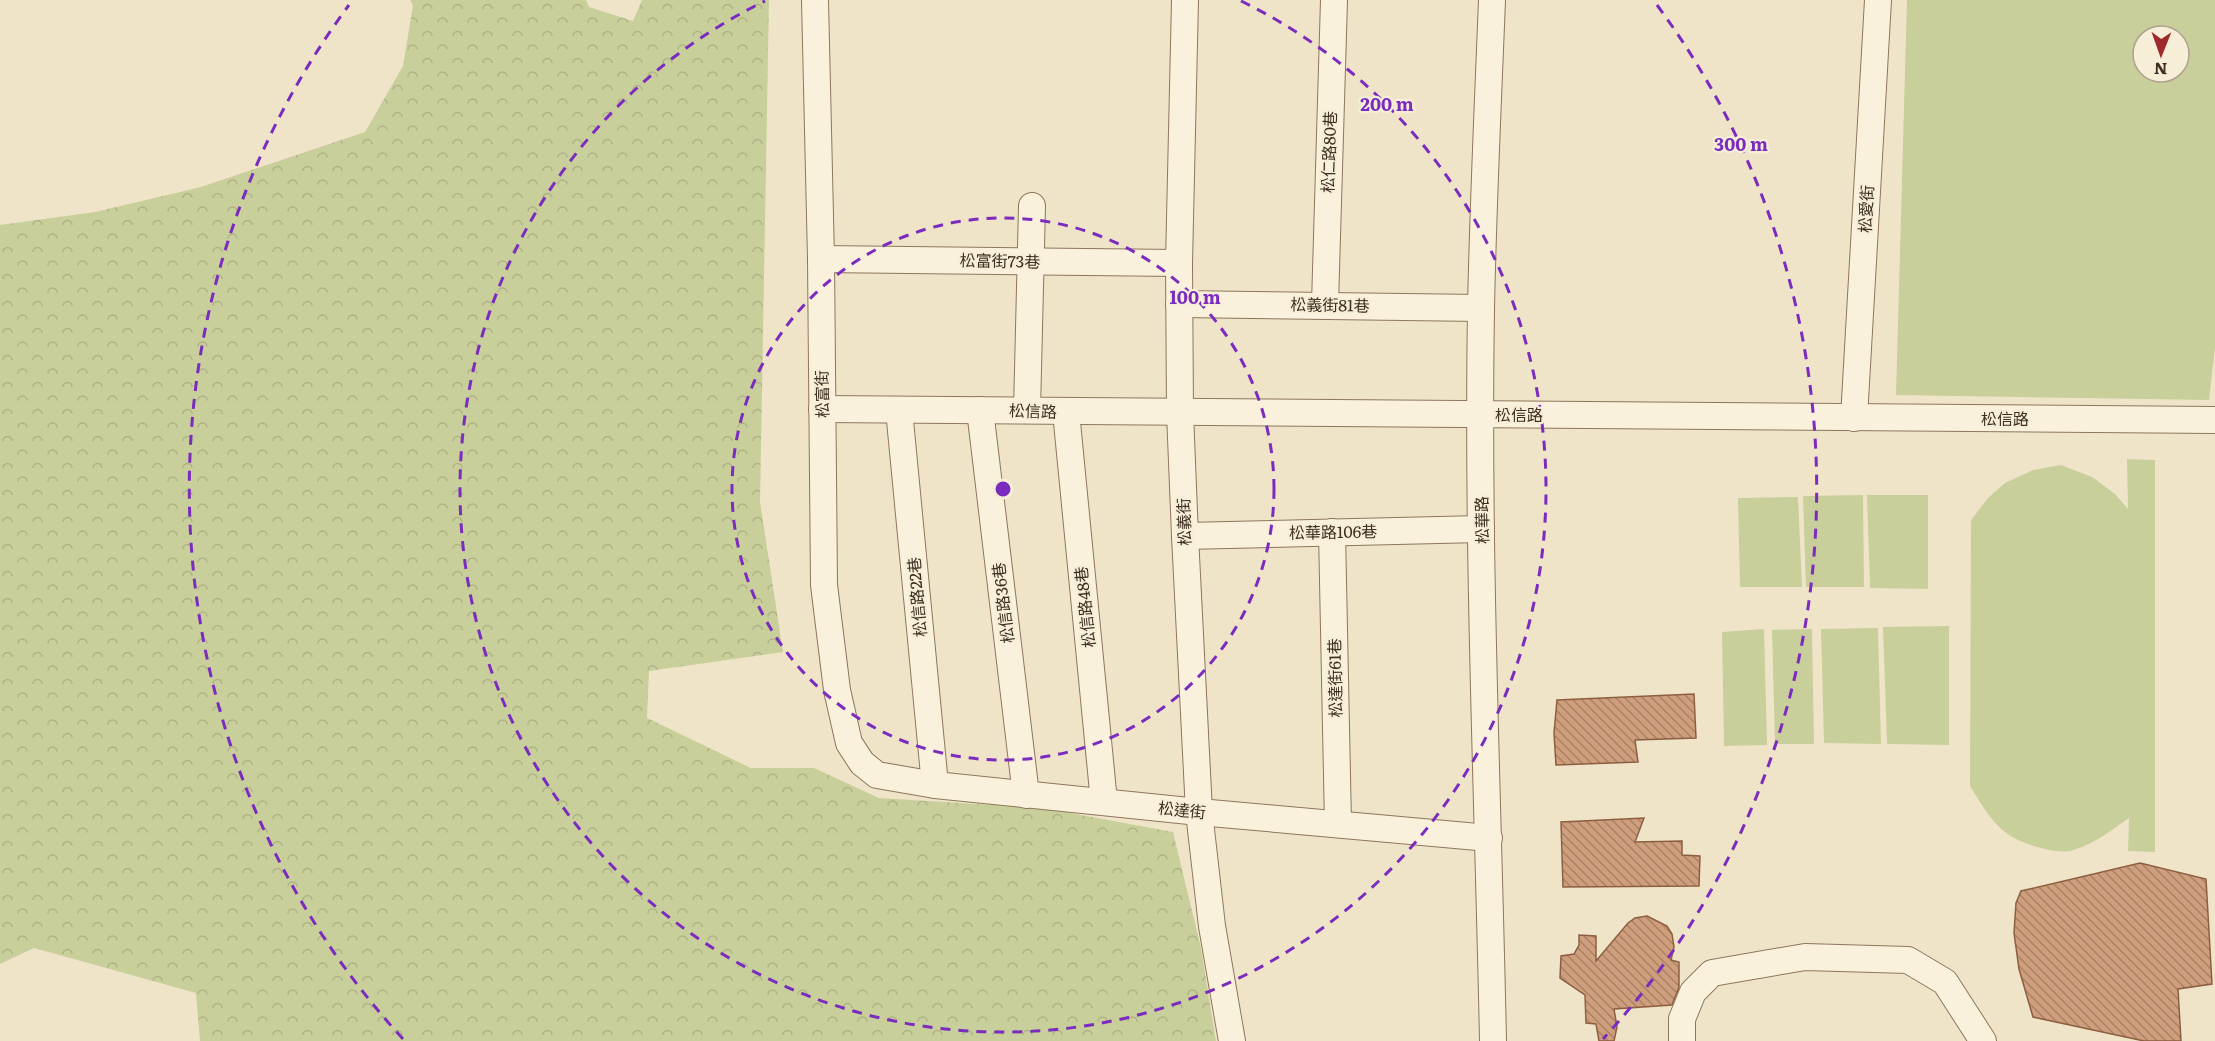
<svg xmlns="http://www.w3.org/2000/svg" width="2215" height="1041" font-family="Literata,'Noto Sans TC',serif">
<defs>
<pattern id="forest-crowns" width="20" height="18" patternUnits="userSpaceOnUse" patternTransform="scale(1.5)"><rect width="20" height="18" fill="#c9cf9b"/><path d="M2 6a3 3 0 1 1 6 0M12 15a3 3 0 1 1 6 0" fill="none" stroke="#aeb285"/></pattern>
<pattern id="building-back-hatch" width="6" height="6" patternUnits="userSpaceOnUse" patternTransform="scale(1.5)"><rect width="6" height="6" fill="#cf9f7d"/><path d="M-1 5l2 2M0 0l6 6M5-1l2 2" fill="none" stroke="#a98266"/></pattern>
</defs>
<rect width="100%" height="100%" fill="#f0e4c8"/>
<g fill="#c9cf9b" fill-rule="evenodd">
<path d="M 1907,0 L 2215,0 L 2215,348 L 2209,400 L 1896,395 ZM 2143,36 L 2179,36 L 2179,72 L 2143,72 Z"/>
<path d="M 2127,459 L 2155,460 L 2155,852 L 2128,851 L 2129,818 C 2112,830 2094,844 2073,850 C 2065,853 2054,851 2045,849 C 2002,839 1992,822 1970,786 L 1971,520 L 1988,498 L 2005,483 L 2033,470 L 2061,465 L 2092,477 L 2115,494 L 2128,509 Z"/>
<polygon points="1863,495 1864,587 1806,587 1803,496"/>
<polygon points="1867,495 1928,495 1928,589 1870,588"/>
<polygon points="1798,497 1802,587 1740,587 1738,498"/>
<polygon points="1949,626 1949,745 1887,744 1883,627"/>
<polygon points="1878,628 1881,744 1824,743 1821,629"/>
<polygon points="1764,629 1767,745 1724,746 1722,632"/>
<polygon points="1812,629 1814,744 1775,744 1772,630"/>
</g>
<polygon fill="url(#forest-crowns)" points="410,0 586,0 589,7 633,21 642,0 769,0 760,502 783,652 649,671 647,718 751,768 814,768 879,798 1043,808 1173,832 1201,948 1216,1041 200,1041 196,993 34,948 0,964 0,225 95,212 201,187 365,132 403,66 413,5"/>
<g fill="url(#building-back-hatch)" stroke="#8d5f41" stroke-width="1.5">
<polygon points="1694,694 1696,738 1635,740 1638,762 1556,765 1554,733 1557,700"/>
<polygon points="1644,818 1635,842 1682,841 1682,855 1700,856 1699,886 1563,887 1561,822"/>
<polygon points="2140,863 2206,879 2212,984 2178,989 2181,1041 2144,1041 2033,1017 2019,969 2014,933 2016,903 2021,891"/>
<polygon points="1647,916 1667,926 1672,934 1674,947 1671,960 1679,962 1679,987 1672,1005 1614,1009 1617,1027 1614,1041 1599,1041 1596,1024 1586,1023 1585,995 1560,978 1561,956 1574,954 1579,945 1579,935 1596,936 1596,961 1628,923 1635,918"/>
</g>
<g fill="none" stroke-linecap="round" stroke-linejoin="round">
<defs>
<g id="minor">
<polyline points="815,0 821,259 824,585 837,690 849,743 862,763 877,775 935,785 1199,812 1489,838"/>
<polyline points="1185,0 1179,263 1180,413 1185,536 1199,812 1212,926 1232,1041"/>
<path d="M 1492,0 C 1488,103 1483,206 1481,309 C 1477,553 1488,797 1493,1041"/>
<polyline points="821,259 1179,263"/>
<polyline points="1179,304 1481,308"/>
<polyline points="1325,304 1334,0"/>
<polyline points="822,409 2215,420"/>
<polyline points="899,410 935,785"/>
<polyline points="980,410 1026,795"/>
<polyline points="1027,410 1032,206"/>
<polyline points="1066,412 1104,802"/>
<polyline points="1854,418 1878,0"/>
<polyline points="1332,532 1338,824"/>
<polyline points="1185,536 1481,529"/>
<polyline points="1682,1041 1682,1019 1693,992 1712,973 1805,957 1908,960 1945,982 1983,1041"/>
</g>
</defs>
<use href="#minor" stroke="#8d765c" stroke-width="28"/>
<use href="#minor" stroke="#faf1dc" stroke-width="26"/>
</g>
<g fill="none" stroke="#7b2cbf" stroke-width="3" stroke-dasharray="10 8">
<circle cx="1003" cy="489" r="271"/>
<path d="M1241 1A543 543 0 1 1 765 1"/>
<path d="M403 1039A814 814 0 0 1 349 5M1657 5A814 814 0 0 1 1603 1039"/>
</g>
<g text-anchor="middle" stroke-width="4.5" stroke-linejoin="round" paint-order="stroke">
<g font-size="16" fill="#3d2e20" stroke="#f7eed8">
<text transform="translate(1329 152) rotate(-88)" y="6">松仁路80巷</text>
<text transform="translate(1866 209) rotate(-87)" y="6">松愛街</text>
<text transform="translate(1000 261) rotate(1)" y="6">松富街73巷</text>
<text transform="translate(1330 305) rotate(1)" y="6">松義街81巷</text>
<text transform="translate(822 394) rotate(-91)" y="6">松富街</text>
<text transform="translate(1033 411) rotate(2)" y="6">松信路</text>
<text x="1519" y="421">松信路</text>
<text x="2005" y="425">松信路</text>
<text transform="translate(1482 520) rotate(-91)" y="6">松華路</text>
<text transform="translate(1184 522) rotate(-92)" y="6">松義街</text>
<text transform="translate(1333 532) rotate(-1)" y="6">松華路106巷</text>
<text transform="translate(917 597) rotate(-95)" y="6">松信路22巷</text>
<text transform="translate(1003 603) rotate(-97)" y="6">松信路36巷</text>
<text transform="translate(1085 607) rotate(-96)" y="6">松信路48巷</text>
<text transform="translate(1335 678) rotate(-91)" y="6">松達街61巷</text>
<text transform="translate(1182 810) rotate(6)" y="6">松達街</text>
</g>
</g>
<circle cx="1003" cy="489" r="9" fill="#7b2cbf" stroke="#f7eed8" stroke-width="3"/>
<g font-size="18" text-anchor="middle" font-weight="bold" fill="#7b2cbf" stroke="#f7eed8" stroke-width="4.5" stroke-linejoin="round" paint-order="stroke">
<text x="1387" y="111">200 m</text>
<text x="1741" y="151">300 m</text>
<text x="1195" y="304">100 m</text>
</g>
<g transform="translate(2161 54) rotate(181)"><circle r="28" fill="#f7eed8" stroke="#ada18e" stroke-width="1.5"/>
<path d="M0-4.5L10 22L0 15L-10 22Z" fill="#9e2a2b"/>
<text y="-9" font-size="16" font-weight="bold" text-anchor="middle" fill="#3d2e20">N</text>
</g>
</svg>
